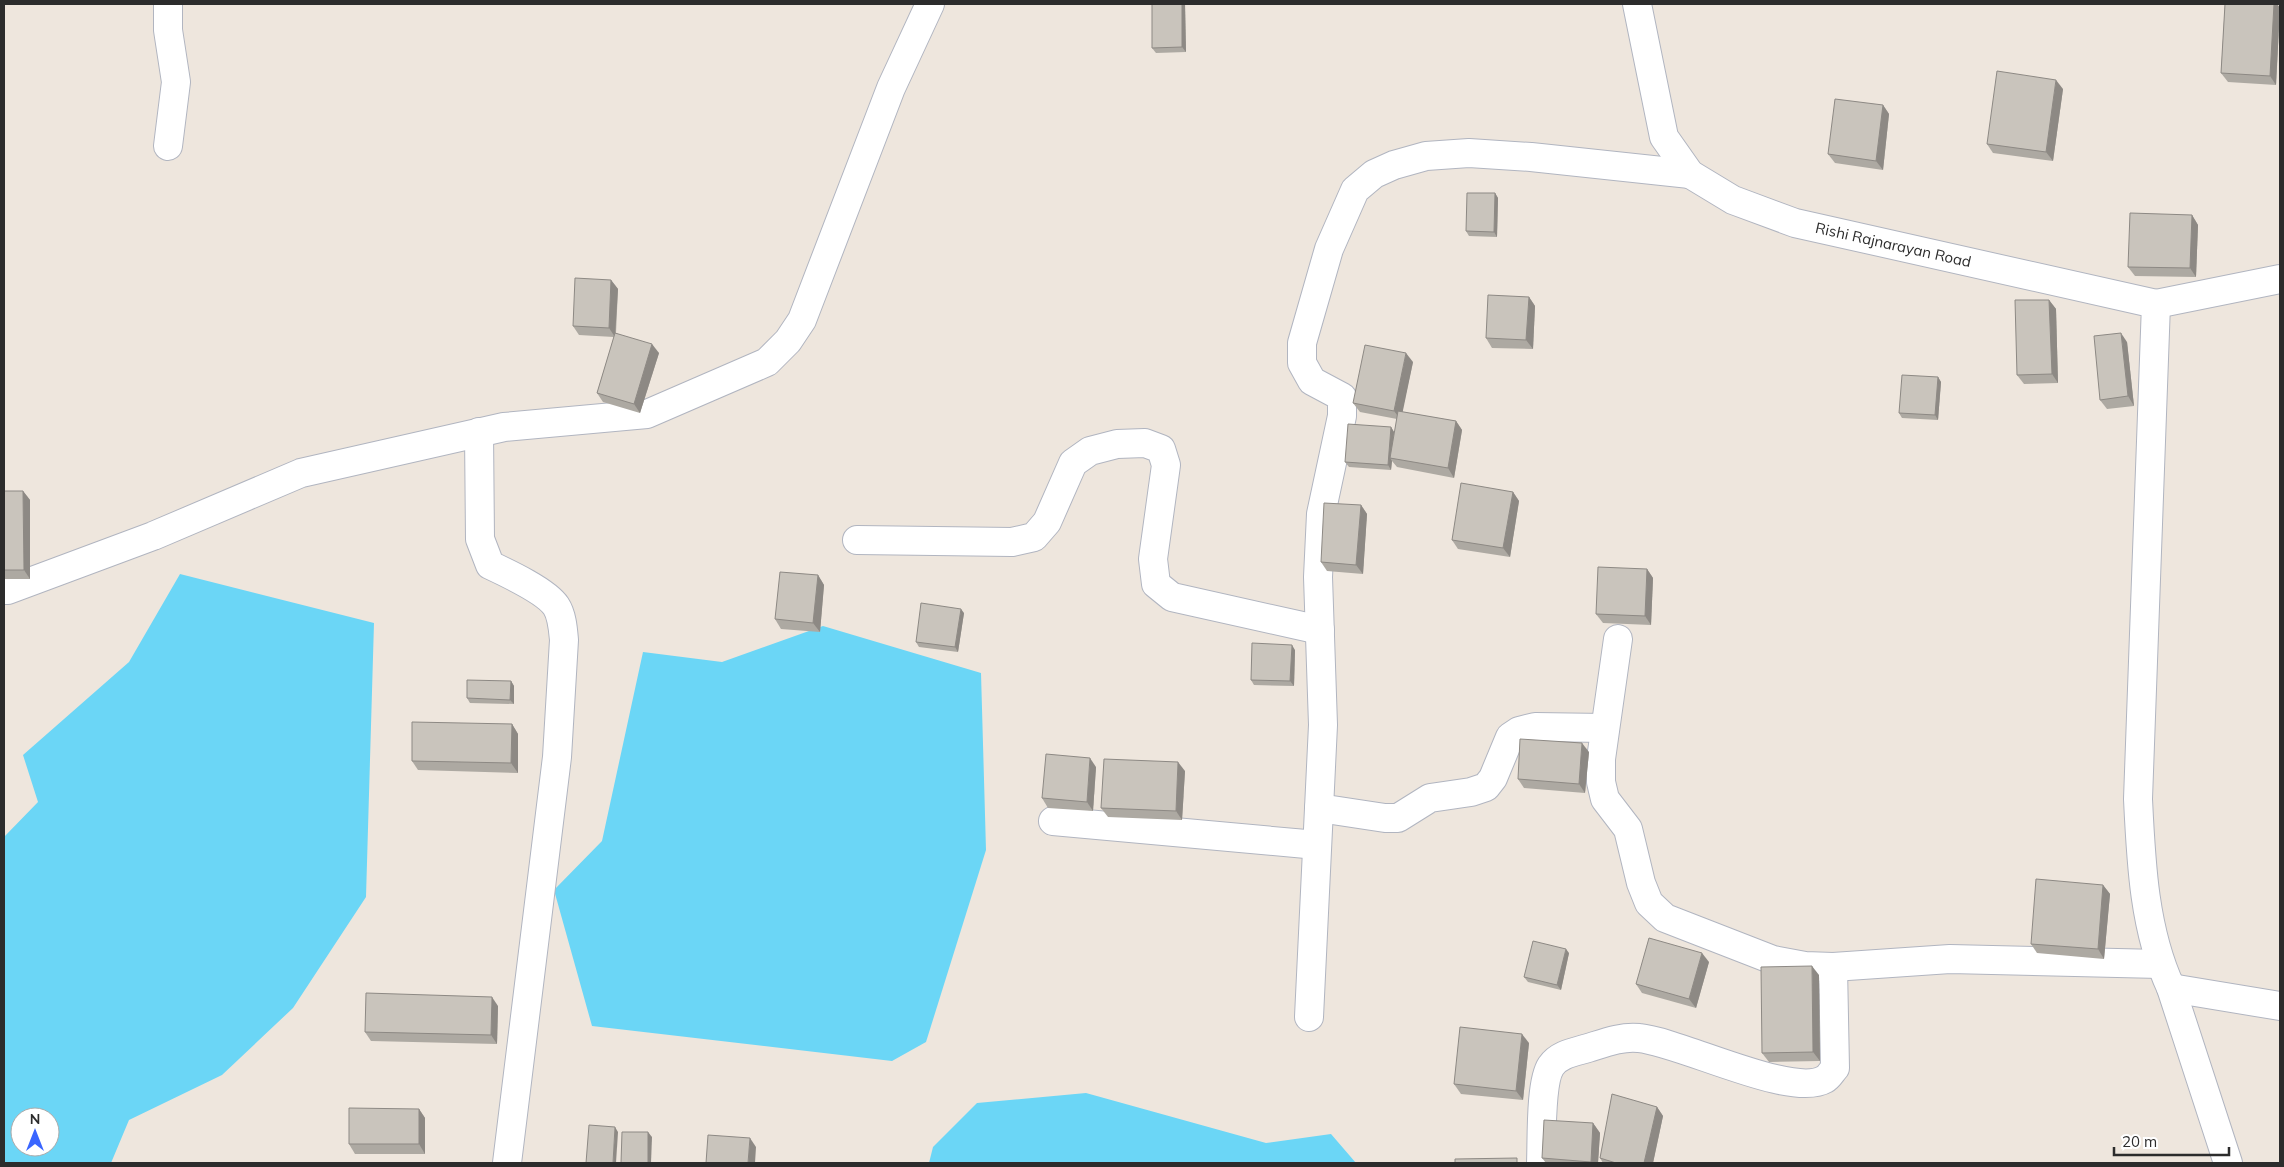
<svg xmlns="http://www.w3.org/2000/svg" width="2284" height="1167" font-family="Mulish,sans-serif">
<rect width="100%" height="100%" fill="#eee6dd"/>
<g fill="#6bd6f6" fill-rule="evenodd">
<path d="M 180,574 L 374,623 L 366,897 L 293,1008 L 222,1075 L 129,1120 L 111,1163 L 4,1163 L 4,837 L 38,802 L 23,755 L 129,662 ZM 20,1117 L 50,1117 L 50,1147 L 20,1147 Z"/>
<polygon points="823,626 981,673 986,850 926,1042 892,1061 592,1026 554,890 602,841 643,652 722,662"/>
<polygon points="1086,1093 1266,1143 1331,1134 1356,1163 929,1163 933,1147 977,1103"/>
</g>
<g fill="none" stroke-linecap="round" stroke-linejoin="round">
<defs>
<g id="street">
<path id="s1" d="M 1637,4 L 1664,137 L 1690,174 L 1733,200 L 1795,223 L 2156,304 L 2138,799 C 2141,862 2144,930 2171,988 L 2228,1163"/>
<polyline points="168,146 176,82 168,30 168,4"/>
<path d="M 479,432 L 480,539 L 490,565 C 507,573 546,591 556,606 C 562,615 563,629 564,640 L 557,757 L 507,1163"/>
<polyline points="857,540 1012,542 1034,537 1047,522 1073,463 1090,451 1117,444 1145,443 1161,449 1166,465 1153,559 1156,584 1172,597 1320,630"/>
<polyline points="4,590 8,590 153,536 301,473 504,427 647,414 767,362 788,341 802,320 891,88 930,4"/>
<polyline points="1618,639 1601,759 1601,782 1605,799 1628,829 1641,883 1649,903 1665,918 1773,960 1805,966 1833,967 1950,959 2160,964"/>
<polyline points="1319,808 1385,818 1398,818 1430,798 1471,792 1486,787 1493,778 1510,737 1519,731 1535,727 1605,728"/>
<polyline points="1053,821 1317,845"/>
<polyline points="2171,988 2280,1006"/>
<polyline points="1309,1017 1323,725 1318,577 1321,514 1342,416 1342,397 1312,381 1302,363 1302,343 1329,249 1355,190 1374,174 1394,165 1426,156 1469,153 1531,157 1690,174"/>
<path d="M 1541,1163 C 1542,1142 1540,1082 1551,1066 C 1559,1054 1575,1052 1588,1048 C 1604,1043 1622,1036 1639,1038 C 1681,1042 1792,1099 1825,1079 C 1829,1077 1832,1071 1835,1068 L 1833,967"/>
</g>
<polyline id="secondary" points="2156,304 2280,279"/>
</defs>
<use href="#street" stroke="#b1b5c0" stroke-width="30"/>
<use href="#secondary" stroke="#b1b5c0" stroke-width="30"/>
<use href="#street" stroke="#fff" stroke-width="28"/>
<use href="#secondary" stroke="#fff" stroke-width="28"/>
</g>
<g fill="#ada9a2">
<polygon points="1185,4 1186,52 1156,53 1152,48"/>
<polygon points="2225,4 2277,4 2280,8 2276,85 2228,82 2221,73"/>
<polygon points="2063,89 2053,161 1993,153 1987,144"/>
<polygon points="1883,105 1889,114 1883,170 1835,163 1828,154"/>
<polygon points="1495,193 1498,198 1497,237 1469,236 1466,231"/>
<polygon points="2192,215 2198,225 2196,277 2135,276 2128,267"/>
<polygon points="611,280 618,289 616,333 659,353 640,413 603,402 597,393 614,337 579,335 573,326"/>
<polygon points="1529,297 1535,306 1533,349 1492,348 1486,338"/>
<polygon points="2049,300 2056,309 2058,383 2024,384 2017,375"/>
<polygon points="2127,342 2134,406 2107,409 2100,400"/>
<polygon points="1413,362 1402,412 1456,421 1462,430 1454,478 1397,467 1392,461 1391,470 1349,467 1345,462 1391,427 1394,432 1394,438 1397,419 1360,412 1353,403"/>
<polygon points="1938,377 1941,382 1938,420 1902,418 1899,413"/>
<polygon points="4,491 23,491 30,500 30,579 4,579"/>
<polygon points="1513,492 1519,501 1510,557 1458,549 1452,540"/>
<polygon points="1361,505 1367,514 1363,574 1327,571 1321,562"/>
<polygon points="1647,569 1653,578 1651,625 1603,623 1596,614"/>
<polygon points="818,575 824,585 820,632 781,629 775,619"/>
<polygon points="964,613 958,652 919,647 916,642"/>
<polygon points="1295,650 1294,686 1254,685 1251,680"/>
<polygon points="511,681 514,686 514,704 470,703 467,698"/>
<polygon points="512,724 518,734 518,773 418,770 412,761"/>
<polygon points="1589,752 1585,793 1524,788 1518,779"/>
<polygon points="1096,767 1093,811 1048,808 1042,798"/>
<polygon points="1185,771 1182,820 1108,817 1101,808"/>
<polygon points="2103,885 2110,894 2104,959 2037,953 2031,944"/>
<polygon points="1569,953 1561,990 1528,982 1524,977"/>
<polygon points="1709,962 1696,1008 1642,993 1636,984"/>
<polygon points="1819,975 1820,1061 1769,1062 1762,1053"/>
<polygon points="498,1006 497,1044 371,1041 365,1032"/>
<polygon points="1529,1043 1523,1100 1461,1094 1454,1084"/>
<polygon points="1657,1107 1663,1116 1653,1163 1603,1163 1600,1158"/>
<polygon points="419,1109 425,1118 425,1154 355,1154 349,1144"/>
<polygon points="1593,1123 1600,1133 1598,1163 1546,1163 1542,1158"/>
</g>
<g fill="#8d8984">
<polygon points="1182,4 1185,4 1186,52 1182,47"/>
<polygon points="2274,4 2277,4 2280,8 2276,85 2270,76"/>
<polygon points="2056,80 2063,89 2053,161 2046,152"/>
<polygon points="1883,105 1889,114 1883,170 1876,161"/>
<polygon points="1495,193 1498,198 1497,237 1494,232"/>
<polygon points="2192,215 2198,225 2196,277 2190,268"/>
<polygon points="611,280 618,289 615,337 609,328"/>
<polygon points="1529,297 1535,306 1533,349 1526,340"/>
<polygon points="2049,300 2056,309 2058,383 2052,374"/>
<polygon points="2121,333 2127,342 2134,406 2128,396"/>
<polygon points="652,344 659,353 640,413 634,404"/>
<polygon points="1406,353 1413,362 1401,420 1394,411"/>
<polygon points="1938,377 1941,382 1938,420 1935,415"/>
<polygon points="1456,421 1462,430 1454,478 1448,468"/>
<polygon points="1391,427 1394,432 1392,459 1390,458 1392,461 1391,470 1388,465"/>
<polygon points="23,491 30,500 30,579 24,570"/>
<polygon points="1513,492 1519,501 1510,557 1503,548"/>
<polygon points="1361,505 1367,514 1363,574 1356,565"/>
<polygon points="1647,569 1653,578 1651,625 1645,616"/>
<polygon points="818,575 824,585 820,632 813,623"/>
<polygon points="961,609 964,613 958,652 955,647"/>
<polygon points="1292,645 1295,650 1294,686 1290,681"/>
<polygon points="511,681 514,686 514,704 510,700"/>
<polygon points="512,724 518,734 518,773 511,763"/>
<polygon points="1582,743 1589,752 1585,793 1579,784"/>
<polygon points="1090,758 1096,767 1093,811 1087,802"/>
<polygon points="1178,762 1185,771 1182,820 1176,811"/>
<polygon points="2103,885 2110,894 2104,959 2098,949"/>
<polygon points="1566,949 1569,953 1561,990 1557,985"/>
<polygon points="1702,953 1709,962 1696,1008 1689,999"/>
<polygon points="1812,966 1819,975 1820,1061 1813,1052"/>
<polygon points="492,997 498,1006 497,1044 491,1035"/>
<polygon points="1522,1034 1529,1043 1523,1100 1516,1091"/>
<polygon points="1657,1107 1663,1116 1653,1163 1644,1163"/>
<polygon points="419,1109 425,1118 425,1154 419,1144"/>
<polygon points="1593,1123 1600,1133 1598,1163 1592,1163 1591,1162"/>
<polygon points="615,1127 618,1132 616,1163 613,1163"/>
<polygon points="648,1132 652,1137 651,1163 648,1163"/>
<polygon points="750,1138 756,1147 755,1163 748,1163"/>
</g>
<g fill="#c9c4bc" stroke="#8d8984">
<polygon points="1152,4 1182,4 1182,47 1152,48"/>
<polygon points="2225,4 2274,4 2270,76 2221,73"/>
<polygon points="1997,71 2056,80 2046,152 1987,144"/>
<polygon points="1835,99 1883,105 1876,161 1828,154"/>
<polygon points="1467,193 1495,193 1494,232 1466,231"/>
<polygon points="2130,213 2192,215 2190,268 2128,267"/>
<polygon points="575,278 611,280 609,328 573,326"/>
<polygon points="1488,295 1529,297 1526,340 1486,338"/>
<polygon points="2015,300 2049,300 2052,374 2017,375"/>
<polygon points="615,333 652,344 634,404 597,393"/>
<polygon points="2121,333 2128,396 2100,400 2094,336"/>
<polygon points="1365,345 1406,353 1394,411 1353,403"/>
<polygon points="1902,375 1938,377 1935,415 1899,413"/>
<polygon points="1398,411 1456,421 1448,468 1390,458"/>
<polygon points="1348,424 1391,427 1388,465 1345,462"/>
<polygon points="1461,483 1513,492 1503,548 1452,540"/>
<polygon points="4,491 23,491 24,570 4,570"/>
<polygon points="1324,503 1361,505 1356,565 1321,562"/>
<polygon points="1598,567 1647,569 1645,616 1596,614"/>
<polygon points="780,572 818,575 813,623 775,619"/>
<polygon points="921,603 961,609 955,647 916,642"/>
<polygon points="1252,643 1292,645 1290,681 1251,680"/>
<polygon points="467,680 511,681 510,700 467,698"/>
<polygon points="412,722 512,724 511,763 412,761"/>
<polygon points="1520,739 1582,743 1579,784 1518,779"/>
<polygon points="1046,754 1090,758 1087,802 1042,798"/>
<polygon points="1104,759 1178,762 1176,811 1101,808"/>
<polygon points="2036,879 2103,885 2098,949 2031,944"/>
<polygon points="1649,938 1702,953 1689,999 1636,984"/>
<polygon points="1533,941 1566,949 1557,985 1524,977"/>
<polygon points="1812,966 1813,1052 1762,1053 1761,967"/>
<polygon points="366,993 492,997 491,1035 365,1032"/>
<polygon points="1460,1027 1522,1034 1516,1091 1454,1084"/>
<polygon points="1612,1094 1657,1107 1644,1163 1616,1163 1600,1158"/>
<polygon points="349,1108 419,1109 419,1144 349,1144"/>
<polygon points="1544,1120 1593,1123 1591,1162 1542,1158"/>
<polygon points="589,1125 615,1127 613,1163 586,1163"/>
<polygon points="622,1132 648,1132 648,1163 621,1163"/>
<polygon points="708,1135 750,1138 748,1163 706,1163"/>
<polygon points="1517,1158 1517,1163 1455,1163 1455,1159"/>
</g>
<g text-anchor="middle" stroke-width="4" stroke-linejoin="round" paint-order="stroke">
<g font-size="15" fill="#2c2c2c" stroke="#fff">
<text dy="5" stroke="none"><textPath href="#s1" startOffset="398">Rishi Rajnarayan Road</textPath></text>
</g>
</g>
<rect width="2284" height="1167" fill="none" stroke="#2c2c2c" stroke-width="10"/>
<g transform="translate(35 1132)"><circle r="24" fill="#ffffff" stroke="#ababab"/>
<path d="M0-4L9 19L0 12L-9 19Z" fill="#3a66ff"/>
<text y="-8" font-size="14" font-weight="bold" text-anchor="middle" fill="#2c2c2c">N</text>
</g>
<path d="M2114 1147v8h115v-8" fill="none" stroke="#2c2c2c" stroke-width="2.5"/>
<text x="2122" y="1147" font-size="15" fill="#2c2c2c" stroke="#ffffff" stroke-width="4" paint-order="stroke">20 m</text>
</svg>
